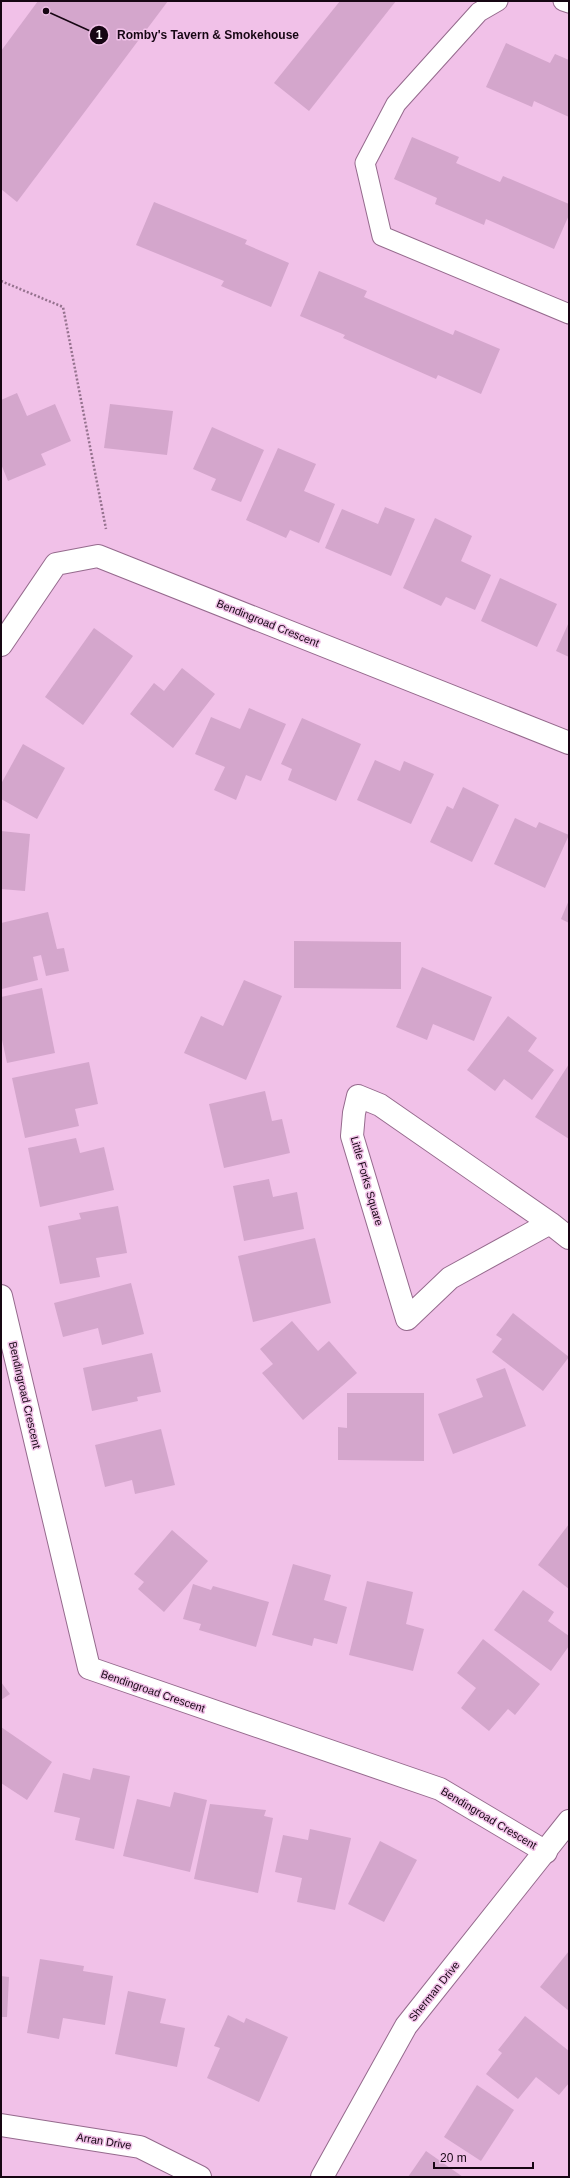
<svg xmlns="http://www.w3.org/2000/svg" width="570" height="2178" font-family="Helvetica,sans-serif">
<rect width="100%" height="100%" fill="#f1c1e8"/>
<g fill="#d4a6cc">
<polygon points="38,1 168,1 17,202 1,189 1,51"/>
<polygon points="340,1 396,1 309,111 274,83"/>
<polygon points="506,43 550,63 555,54 569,60 569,117 534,101 532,107 486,87"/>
<polygon points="412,137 459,157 456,163 500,182 503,176 569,204 569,215 554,249 486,219 484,225 435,204 437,198 394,179"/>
<polygon points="154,202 247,240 245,244 289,263 271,307 221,286 224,281 136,245"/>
<polygon points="319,271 367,291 364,297 453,335 455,330 500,349 481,394 438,375 436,379 343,338 345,335 300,316"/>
<polygon points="17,393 27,416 55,404 71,441 41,454 46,465 8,481 1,464 1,400"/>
<polygon points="110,404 173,411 167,455 104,448"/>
<polygon points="212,427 264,450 241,502 211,490 216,479 193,469"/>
<polygon points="278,448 316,464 304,491 335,504 319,543 290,530 286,538 246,520"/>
<polygon points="385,507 415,519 391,576 325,548 342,509 378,524"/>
<polygon points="435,518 472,536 461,561 491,575 475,610 446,597 441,606 403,588"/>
<polygon points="500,578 557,604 537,647 481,621"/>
<polygon points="569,622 569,657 556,651"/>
<polygon points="94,628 133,656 83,725 45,697"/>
<polygon points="182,668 215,694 173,748 130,714 154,683 164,691"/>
<polygon points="249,708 286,724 261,781 246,775 236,800 214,790 225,767 195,754 211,717 240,729"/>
<polygon points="302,718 361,744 336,801 288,780 292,769 281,764"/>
<polygon points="23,744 65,768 37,819 1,799 1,784"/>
<polygon points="375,760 400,771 404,761 434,774 411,824 357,800"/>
<polygon points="463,787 499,805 472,862 430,842 447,806 453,809"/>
<polygon points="515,818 536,828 539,822 569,835 545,888 494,864"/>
<polygon points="1,831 30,834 25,891 1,889"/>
<polygon points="569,900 569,923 561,919"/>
<polygon points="48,912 57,949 64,948 69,971 46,976 41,955 33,957 38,980 2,989 1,923"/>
<polygon points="294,941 401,942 401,989 294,988"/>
<polygon points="422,967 492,997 474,1041 433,1024 427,1040 396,1027"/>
<polygon points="244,980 282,996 246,1080 184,1053 201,1016 223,1026"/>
<polygon points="42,988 55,1053 7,1063 1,1035 1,997"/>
<polygon points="508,1016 537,1038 528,1051 554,1070 532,1100 504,1079 495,1091 467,1070"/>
<polygon points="89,1062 98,1104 75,1109 79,1126 25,1138 12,1078"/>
<polygon points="569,1064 569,1139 535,1117"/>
<polygon points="265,1091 272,1121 282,1119 290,1153 224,1168 209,1104"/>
<polygon points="76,1138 80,1153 104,1147 114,1190 40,1207 28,1148"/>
<polygon points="269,1179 273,1197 297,1192 304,1229 244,1241 233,1186"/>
<polygon points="118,1206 127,1253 96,1258 100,1277 60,1284 48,1226 81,1219 79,1213"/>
<polygon points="315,1238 331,1303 253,1322 238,1256"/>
<polygon points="131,1283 144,1334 102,1345 98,1328 63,1337 54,1303"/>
<polygon points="513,1313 569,1357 543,1391 492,1352 502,1339 496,1335"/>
<polygon points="292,1321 318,1351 329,1341 357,1373 303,1420 262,1373 273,1364 260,1349"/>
<polygon points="152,1353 161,1392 137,1397 138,1401 92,1411 83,1368"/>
<polygon points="505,1368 526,1426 453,1454 438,1414 483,1397 476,1379"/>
<polygon points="347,1393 424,1393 424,1461 338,1460 338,1427 347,1428"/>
<polygon points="161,1429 175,1485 135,1494 132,1480 105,1487 95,1445"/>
<polygon points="569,1524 569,1589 538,1565"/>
<polygon points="172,1530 208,1561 164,1612 138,1589 144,1582 134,1574"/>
<polygon points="293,1564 331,1575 324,1600 347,1607 337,1644 314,1638 312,1646 272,1635"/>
<polygon points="367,1581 413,1592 406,1624 424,1629 413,1671 349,1655"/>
<polygon points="193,1584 211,1590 213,1586 269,1602 256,1647 199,1630 201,1624 183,1619"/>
<polygon points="523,1590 554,1612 548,1621 569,1636 569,1646 551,1671 494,1630"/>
<polygon points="483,1639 540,1684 515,1715 508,1709 489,1731 461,1708 476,1688 457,1673"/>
<polygon points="1,1682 10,1694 1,1700"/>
<polygon points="1,1727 52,1762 27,1800 1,1783"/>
<polygon points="93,1768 130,1776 114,1849 75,1840 80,1818 54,1812 63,1773 90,1780"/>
<polygon points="174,1792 207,1800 190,1872 123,1856 137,1799 170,1807"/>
<polygon points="210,1804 266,1810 264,1816 273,1818 258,1893 194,1879"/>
<polygon points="310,1829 351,1838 335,1910 297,1902 302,1878 275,1872 283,1835 308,1840"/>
<polygon points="380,1841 417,1860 384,1922 348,1904"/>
<polygon points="569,1951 569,2011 540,1987"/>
<polygon points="40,1959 84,1966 83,1971 113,1976 105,2025 63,2018 59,2039 27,2033"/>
<polygon points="1,1976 9,1977 7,2017 1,2017"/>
<polygon points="128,1991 166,1999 160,2023 185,2028 177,2067 115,2054"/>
<polygon points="228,2015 244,2023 246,2018 288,2037 259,2102 207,2078 220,2048 214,2046"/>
<polygon points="525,2016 569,2051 569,2083 559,2095 536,2077 518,2099 486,2074 502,2053 498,2050"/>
<polygon points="477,2085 514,2110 481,2161 444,2137"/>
<polygon points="426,2151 463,2177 408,2177"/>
</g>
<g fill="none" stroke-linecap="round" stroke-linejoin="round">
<defs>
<g id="lane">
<polyline points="498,1 479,12 396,104 365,163 382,236 569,314"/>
<polyline points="563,1 569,3"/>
</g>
<g id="street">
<polyline points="1,645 56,564 98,556 569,743"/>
<polyline points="550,1223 450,1278 407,1319 352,1136 354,1113 358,1096 380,1105 550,1223 569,1238"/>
<polyline points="1,1296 89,1668 440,1789 546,1852"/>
<polyline points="1,2125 140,2147 200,2177"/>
<polyline points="322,2177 406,2026 569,1821"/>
</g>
</defs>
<use href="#lane" stroke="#956a8d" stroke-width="21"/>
<use href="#street" stroke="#956a8d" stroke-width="24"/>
<polyline stroke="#95728e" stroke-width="2.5" stroke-dasharray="2 2" stroke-linecap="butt" points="1,281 63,307 106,529"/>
<use href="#lane" stroke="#fff" stroke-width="19"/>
<use href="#street" stroke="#fff" stroke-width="22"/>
</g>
<g text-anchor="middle" stroke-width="3" stroke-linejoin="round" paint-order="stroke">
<g font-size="11" fill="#160613" stroke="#f1c1e8">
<text transform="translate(268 623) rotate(22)" y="4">Bendingroad Crescent</text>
<text transform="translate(367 1181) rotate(74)" y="4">Little Forks Square</text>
<text transform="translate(25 1395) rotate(77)" y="4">Bendingroad Crescent</text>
<text transform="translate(153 1691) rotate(19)" y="4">Bendingroad Crescent</text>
<text transform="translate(489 1818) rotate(31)" y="4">Bendingroad Crescent</text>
<text transform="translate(434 1991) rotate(-51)" y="4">Sherman Drive</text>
<text transform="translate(104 2141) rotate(9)" y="4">Arran Drive</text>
</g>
</g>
<path fill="none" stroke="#160613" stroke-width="1.5" d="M46 11L99 35"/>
<g fill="#160613" stroke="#f1c1e8" stroke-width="1.5">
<circle cx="46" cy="11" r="4"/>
<circle cx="99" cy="35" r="10"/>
</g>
<g font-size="12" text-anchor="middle" font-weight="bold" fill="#fff">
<text x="99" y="39">1</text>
</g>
<g font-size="12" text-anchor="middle" font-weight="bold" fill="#160613" stroke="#f1c1e8" stroke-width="3" stroke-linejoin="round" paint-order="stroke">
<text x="208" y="39">Romby's Tavern &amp; Smokehouse</text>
</g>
<rect width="570" height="2178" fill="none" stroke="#160613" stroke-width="4"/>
<path d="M434 2162v6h99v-6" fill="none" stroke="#160613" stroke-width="2"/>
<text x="440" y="2162" font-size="12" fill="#160613" stroke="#f1c1e8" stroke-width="3" paint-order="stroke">20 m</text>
</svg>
